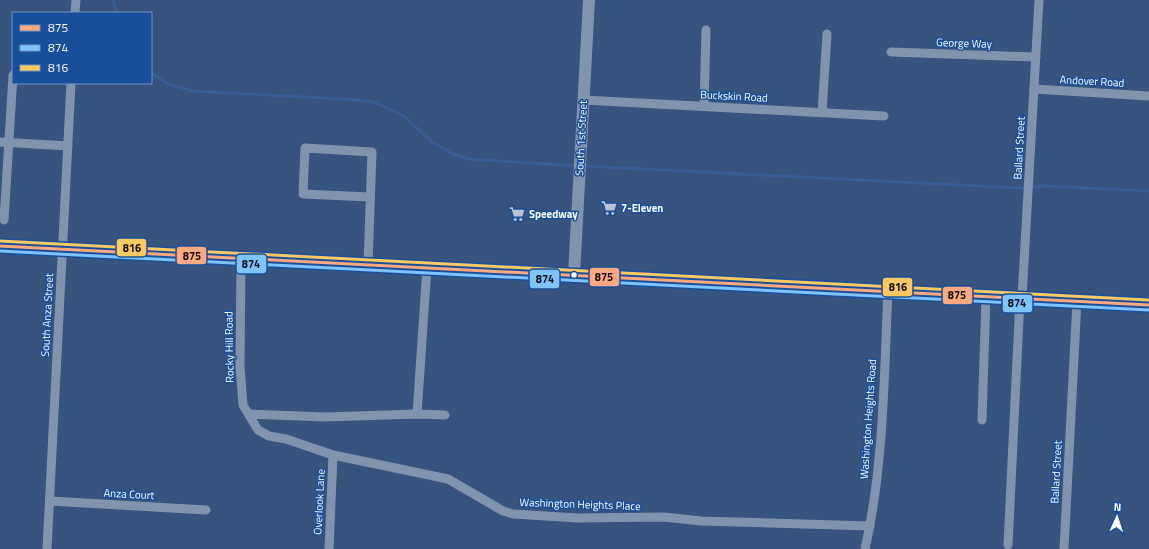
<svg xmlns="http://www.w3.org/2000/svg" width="1149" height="549" font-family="'Titillium Web',sans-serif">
<rect width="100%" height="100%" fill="#36547d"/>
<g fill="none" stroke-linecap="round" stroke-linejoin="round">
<g stroke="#395e95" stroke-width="3">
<polyline points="113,0 116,13"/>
<polyline points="151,73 168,84 193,91 359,100 376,103 389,109 405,117 432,142 455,155 469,159 578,166"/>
<polyline points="584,166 1018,188 1044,186 1149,191"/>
</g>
<g stroke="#8194ae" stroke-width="9">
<polyline points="75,13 76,0"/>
<polyline points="891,52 1036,57"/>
<polyline points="1034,89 1149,96"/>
<polyline points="583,100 884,116"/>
<polyline points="704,106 706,30"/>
<polyline points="822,112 827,34"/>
<polyline points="0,142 68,146"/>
<polyline points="4,220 13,75"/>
<polyline points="241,259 240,367 243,405 258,430 269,436 286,439 333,455 448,479 503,511 513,514 577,518 664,517 701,521 870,526"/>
<polyline points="368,264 372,152 305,148 303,194 370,197"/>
<polyline points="1022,297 1039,0"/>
<polyline points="249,414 325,417 417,414 445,415"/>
<polyline points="417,414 427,267"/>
<polyline points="982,420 986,296"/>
<polyline points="50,501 206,510"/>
<polyline points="1008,545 1020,298"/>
<polyline points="47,549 71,83"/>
<polyline points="329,549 333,455"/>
<path d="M 865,549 C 884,465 884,376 888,291"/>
<polyline points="1064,549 1077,301"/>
</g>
<polyline stroke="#8194ae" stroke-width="12" points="574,275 589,0"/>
<polyline stroke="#7c90ab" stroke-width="13" points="0,246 1149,305"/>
<defs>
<polyline id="bus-1" points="0,246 1149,305"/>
<polyline id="bus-2" points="0,251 1149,310"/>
<polyline id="bus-3" points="0,241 1149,300"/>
</defs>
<use href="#bus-1" stroke="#194f9a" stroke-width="6"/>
<use href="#bus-2" stroke="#194f9a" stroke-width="6"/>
<use href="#bus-3" stroke="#194f9a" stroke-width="6"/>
<use href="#bus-1" stroke="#ffa980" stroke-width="3"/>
<use href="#bus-2" stroke="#80c4ff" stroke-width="3"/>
<use href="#bus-3" stroke="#fdc960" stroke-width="3"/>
</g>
<defs>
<symbol id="supermarket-bare" viewBox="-9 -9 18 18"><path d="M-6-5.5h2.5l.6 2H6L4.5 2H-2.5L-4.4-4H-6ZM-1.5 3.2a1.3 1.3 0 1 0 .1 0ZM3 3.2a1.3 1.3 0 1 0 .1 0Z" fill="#b9c3d2" stroke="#194f9a" stroke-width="2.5" paint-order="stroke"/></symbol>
</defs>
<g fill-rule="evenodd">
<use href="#supermarket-bare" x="598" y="197" width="22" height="22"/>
<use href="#supermarket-bare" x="506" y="203" width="22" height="22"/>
</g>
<circle fill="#fff" stroke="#194f9a" stroke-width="1.5" cx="574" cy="275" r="3.5"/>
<g text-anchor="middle" stroke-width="3" stroke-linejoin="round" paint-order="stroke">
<g font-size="11" fill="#fff" stroke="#194f9a">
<text transform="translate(964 43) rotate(2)" y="4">George Way</text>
<text transform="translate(1092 81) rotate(3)" y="4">Andover Road</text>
<text transform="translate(734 96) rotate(3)" y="4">Buckskin Road</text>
<text transform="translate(581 138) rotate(-87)" y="4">South 1st Street</text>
<text transform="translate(1019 148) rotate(-87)" y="4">Ballard Street</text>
<text transform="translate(47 315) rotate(-87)" y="4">South Anza Street</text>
<text transform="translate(229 347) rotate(-91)" y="4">Rocky Hill Road</text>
<text transform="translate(868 419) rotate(-86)" y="4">Washington Heights Road</text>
<text transform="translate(1056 472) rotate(-87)" y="4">Ballard Street</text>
<text transform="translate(129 494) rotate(3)" y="4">Anza Court</text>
<text transform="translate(319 502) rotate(-87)" y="4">Overlook Lane</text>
<text transform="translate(580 504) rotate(2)" y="4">Washington Heights Place</text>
</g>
<g font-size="11" font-weight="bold" fill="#fff" stroke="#194f9a" text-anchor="start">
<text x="621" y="212">7-Eleven</text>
<text x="529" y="218">Speedway</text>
</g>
</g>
<g stroke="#194f9a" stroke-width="1.5">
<rect x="116" y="238" width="31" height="19" rx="4" fill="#fdc960"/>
<rect x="176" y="246" width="31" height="19" rx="4" fill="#ffa980"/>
<rect x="236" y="254" width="31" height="20" rx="4" fill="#80c4ff"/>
<rect x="589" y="267" width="31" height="20" rx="4" fill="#ffa980"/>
<rect x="529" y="269" width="31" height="20" rx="4" fill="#80c4ff"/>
<rect x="882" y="277" width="31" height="20" rx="4" fill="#fdc960"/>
<rect x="942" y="286" width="31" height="19" rx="4" fill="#ffa980"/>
<rect x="1002" y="294" width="31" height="19" rx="4" fill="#80c4ff"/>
</g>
<g font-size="11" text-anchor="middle" font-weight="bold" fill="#111">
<text x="132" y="252">816</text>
<text x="192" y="260">875</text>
<text x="251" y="268">874</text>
<text x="604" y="281">875</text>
<text x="545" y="283">874</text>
<text x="898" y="291">816</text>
<text x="957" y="299">875</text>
<text x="1017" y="307">874</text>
</g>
<rect x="12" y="12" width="140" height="72" fill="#194f9a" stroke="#7595c2"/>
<rect x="20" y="25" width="20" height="6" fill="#ffa980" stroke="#7595c2"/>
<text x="48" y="32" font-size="12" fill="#ffffff">875</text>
<rect x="20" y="45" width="20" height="6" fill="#80c4ff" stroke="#7595c2"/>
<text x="48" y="52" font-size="12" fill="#ffffff">874</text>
<rect x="20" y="65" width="20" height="6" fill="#fdc960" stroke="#7595c2"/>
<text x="48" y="72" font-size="12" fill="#ffffff">816</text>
<g transform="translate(1117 517) rotate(3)" stroke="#194f9a" stroke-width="3" paint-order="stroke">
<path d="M0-3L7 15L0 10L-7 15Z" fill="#ffffff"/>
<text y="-6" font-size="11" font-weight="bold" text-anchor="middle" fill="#ffffff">N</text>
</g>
</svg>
